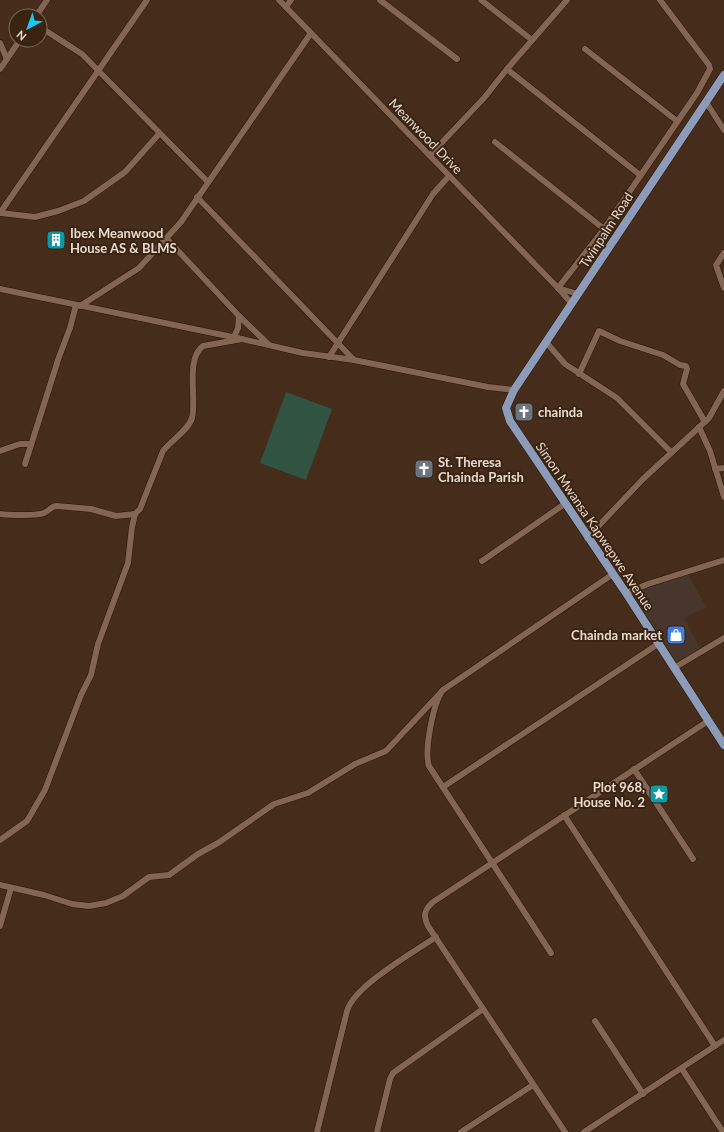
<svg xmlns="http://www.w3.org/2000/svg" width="724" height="1132" font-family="Lato,sans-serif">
<rect width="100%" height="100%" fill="#452c1b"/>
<polygon fill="#48362c" points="688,574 706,607 684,618 702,652 678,664 632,593"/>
<polygon fill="#315342" points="286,392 332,409 306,480 260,463"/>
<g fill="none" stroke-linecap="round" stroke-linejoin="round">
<defs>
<g id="minor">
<polyline points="279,0 558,288 572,304"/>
<polyline points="380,0 457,59"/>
<polyline points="481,0 532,40"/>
<polyline points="286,7 291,0"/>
<polyline points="36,16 47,0"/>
<polyline points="40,27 82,54 208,182"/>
<polyline points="0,43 7,59"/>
<polyline points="585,49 677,121"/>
<polyline points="0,69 20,40"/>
<polyline points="507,69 640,175"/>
<polyline points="706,102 724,130"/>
<polyline points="495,142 604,229"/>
<polyline points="430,155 484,98 507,69 567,0"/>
<polyline points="197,197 354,360"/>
<polyline points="0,213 147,0"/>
<polyline points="1,213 35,217 58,211 84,201 125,172 159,134"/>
<polyline points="167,239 239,316 268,344"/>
<polyline points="724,253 716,265 724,288"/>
<polyline points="558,288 604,229 697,93 710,69 709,65 660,0"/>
<polyline points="558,288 578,294"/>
<polyline points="0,289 242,339 303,353 354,360 488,387 514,390"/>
<polyline points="80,306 139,268 181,222 311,33"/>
<polyline points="234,337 238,328 239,316"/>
<polyline points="546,342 565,364 617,398 671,452"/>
<polyline points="329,357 433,194 449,176"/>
<polyline points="579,374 599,331 620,341 663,355 680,365 686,366 687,369 683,384 705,422"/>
<polyline points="699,427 710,451 724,497"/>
<polyline points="0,451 20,444 31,444"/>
<polyline points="25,464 59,357 70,328 76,305"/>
<polyline points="715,469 724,468"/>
<path d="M 0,514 C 8,515 37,516 44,513 C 50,511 50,506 57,506 L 91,509 L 116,516 L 135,514"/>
<polyline points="587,538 643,479 709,418 724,391"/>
<polyline points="482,561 566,503"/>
<polyline points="626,593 648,584 724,560"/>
<polyline points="674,668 724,638"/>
<polyline points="634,769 693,859"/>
<polyline points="443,787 658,644"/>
<polyline points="564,815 715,1046"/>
<path d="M 0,840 L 27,821 L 45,790 L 81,695 L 91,675 L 98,644 L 128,563 L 132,527 L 135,514 L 140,509 L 163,451 C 171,440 188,431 192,418 C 197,400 185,359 203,346 L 242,339"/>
<polyline points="0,885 44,895 72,904 89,906 106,903 123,896 149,877 169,875 198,854 218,843 274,804 308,793 355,764 386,751 443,690"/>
<polyline points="0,926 11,888"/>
<path d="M 551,953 L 429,766 C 424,751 433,703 443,690 L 613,574"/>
<polyline points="595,1021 643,1094"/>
<polyline points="682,1069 723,1132"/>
<path d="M 317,1132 L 347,1011 C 354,986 414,952 436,937"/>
<polyline points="377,1132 390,1079 393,1073 483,1009"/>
<polyline points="461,1132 533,1085"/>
<path d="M 565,1132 L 428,926 C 423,916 424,910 433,902 L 708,721"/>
<polyline points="584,1132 724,1040"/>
</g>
<polyline id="major" points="724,75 514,390 506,408 510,421 626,593 724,745"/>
</defs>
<use href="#minor" stroke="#2a1404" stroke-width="7"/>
<use href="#major" stroke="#2a1404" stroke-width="9"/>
<use href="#minor" stroke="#826653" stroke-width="6"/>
<use href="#major" stroke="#8c9bb8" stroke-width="8"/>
</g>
<defs>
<symbol id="building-square" viewBox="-11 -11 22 22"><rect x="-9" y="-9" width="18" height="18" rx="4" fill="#0f9aa8" stroke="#3a2311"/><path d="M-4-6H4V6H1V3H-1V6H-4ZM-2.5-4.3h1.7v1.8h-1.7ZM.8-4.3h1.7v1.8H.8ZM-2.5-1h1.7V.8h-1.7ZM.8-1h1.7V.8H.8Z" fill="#fff"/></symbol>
<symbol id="church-square" viewBox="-11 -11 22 22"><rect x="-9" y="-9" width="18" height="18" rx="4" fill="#6b7280" stroke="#3a2311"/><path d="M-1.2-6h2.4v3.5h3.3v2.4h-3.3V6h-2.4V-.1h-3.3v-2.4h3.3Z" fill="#fff"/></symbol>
<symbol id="shop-square" viewBox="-11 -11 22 22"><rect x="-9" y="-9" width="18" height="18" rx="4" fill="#3f7fe0" stroke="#3a2311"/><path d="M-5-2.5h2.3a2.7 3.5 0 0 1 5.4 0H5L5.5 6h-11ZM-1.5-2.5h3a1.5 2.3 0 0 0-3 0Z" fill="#fff"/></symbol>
<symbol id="sight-square" viewBox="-11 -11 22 22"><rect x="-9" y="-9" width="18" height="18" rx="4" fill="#0f9aa8" stroke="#3a2311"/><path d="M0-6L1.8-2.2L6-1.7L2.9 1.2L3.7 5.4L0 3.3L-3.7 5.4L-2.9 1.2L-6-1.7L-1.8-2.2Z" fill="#fff"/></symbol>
</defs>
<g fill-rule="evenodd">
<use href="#building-square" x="45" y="229" width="22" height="22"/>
<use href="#church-square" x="513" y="401" width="22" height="22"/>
<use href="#church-square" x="413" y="458" width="22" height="22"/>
<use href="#shop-square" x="665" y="624" width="22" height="22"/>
<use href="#sight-square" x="648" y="783" width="22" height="22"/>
</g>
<g text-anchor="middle" stroke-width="4" stroke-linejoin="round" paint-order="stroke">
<g font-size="13" fill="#e9d9cf" stroke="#3a2311">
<text transform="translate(426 136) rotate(46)" y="5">Meanwood Drive</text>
<text transform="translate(606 230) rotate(-57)" y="5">Twinpalm Road</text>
<text transform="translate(595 526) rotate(56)" y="5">Simon Mwansa Kapwepwe Avenue</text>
</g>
<g font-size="13" font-weight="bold" fill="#e9d9cf" stroke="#3a2311" text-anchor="start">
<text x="70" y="238">Ibex Meanwood<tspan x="70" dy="15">House AS &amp; BLMS</tspan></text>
<text x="538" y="417">chainda</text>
<text x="438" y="467">St. Theresa<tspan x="438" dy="15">Chainda Parish</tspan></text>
<text x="662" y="640" text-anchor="end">Chainda market</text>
<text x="645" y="792" text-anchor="end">Plot 968,<tspan x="645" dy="15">House No. 2</tspan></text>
</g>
</g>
<g transform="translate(28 28) rotate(221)"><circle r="19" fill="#3a2311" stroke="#806c5d"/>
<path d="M0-3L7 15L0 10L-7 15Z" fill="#14cafb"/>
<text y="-6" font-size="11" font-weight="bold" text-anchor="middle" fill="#e9d9cf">N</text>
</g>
</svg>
